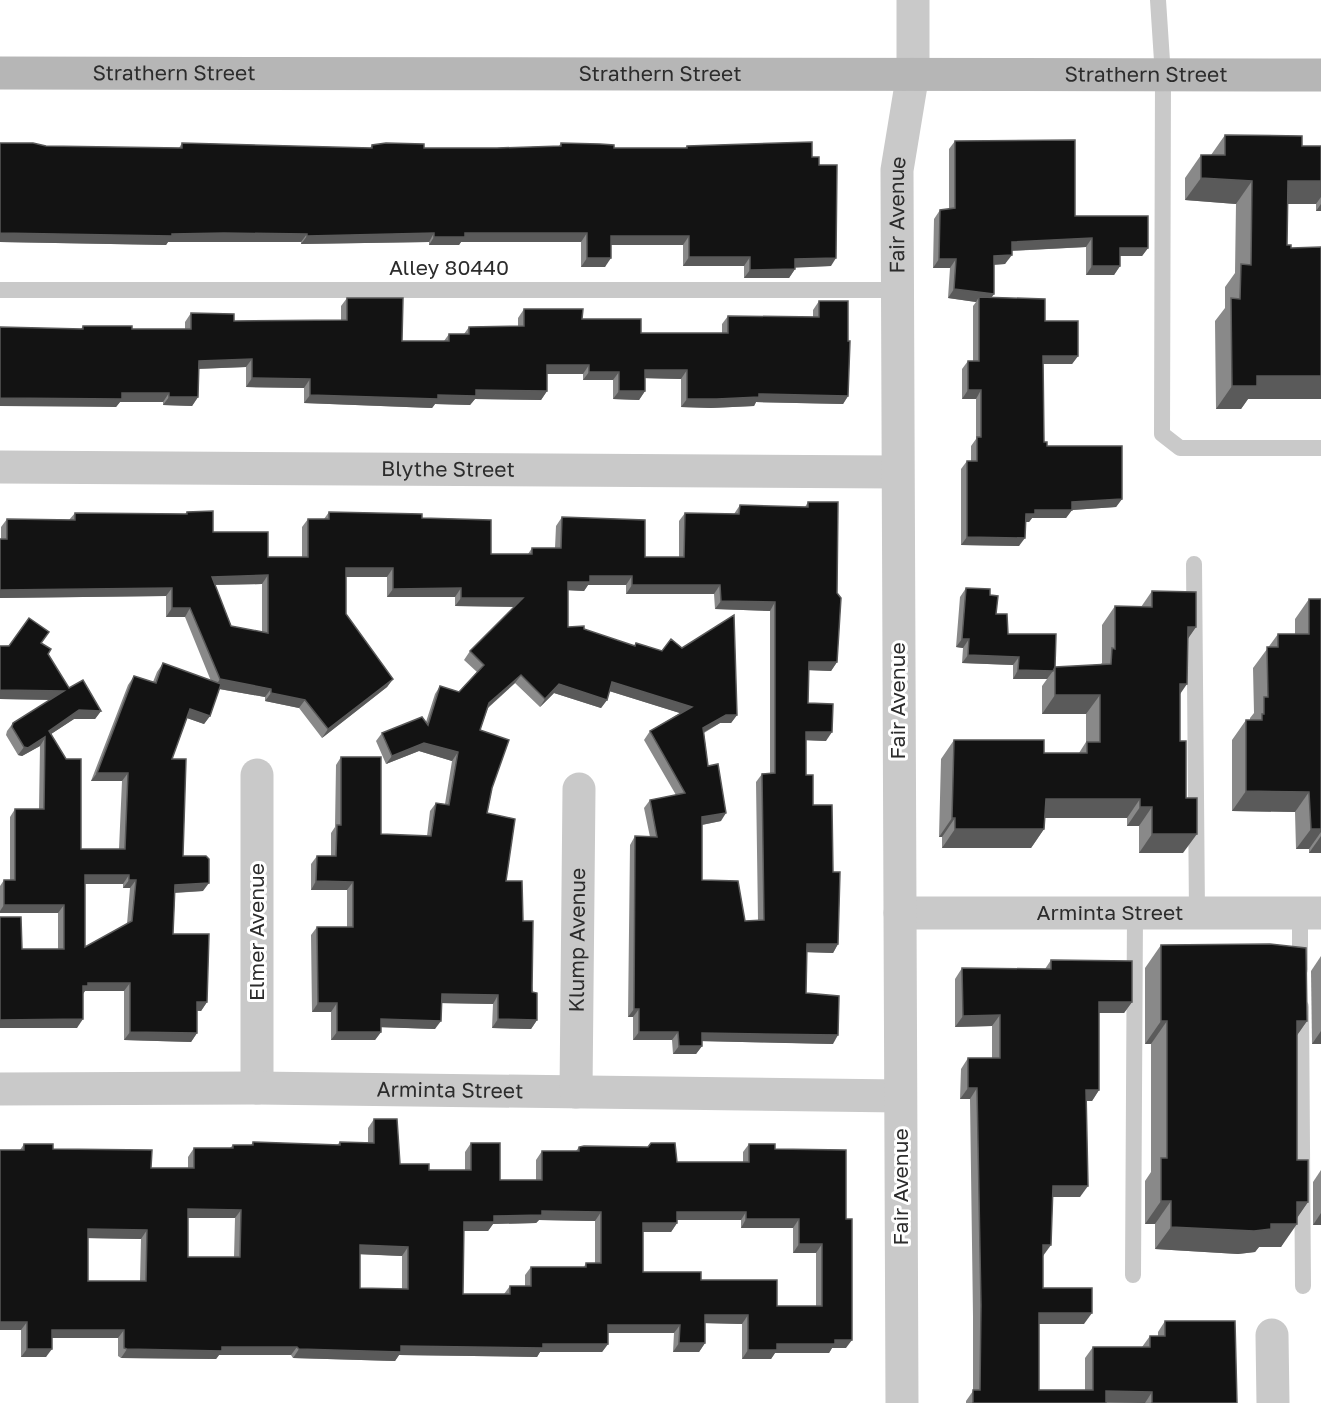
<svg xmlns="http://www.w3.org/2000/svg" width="1321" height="1403" font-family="'Golos Text',sans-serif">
<rect width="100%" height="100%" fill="#fff"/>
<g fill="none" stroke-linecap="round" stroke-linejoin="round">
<g stroke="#c9c9c9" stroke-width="16">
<polyline points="1158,0 1163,76 1162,434 1180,448 1321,448"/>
<polyline points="0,290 897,290"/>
<polyline points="1194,564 1197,913"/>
<polyline points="1300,913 1300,969"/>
<polyline points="1301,1007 1303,1286"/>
<polyline points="1133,1275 1135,913"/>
</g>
<g stroke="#c9c9c9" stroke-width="33">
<path id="s1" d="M 0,467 L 897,472"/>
<path id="s2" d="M 900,913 L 1321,913"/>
<polyline points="257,1088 257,775"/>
<path id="s3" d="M 0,1089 L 257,1088 L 900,1096"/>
<path id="s4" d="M 576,1092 L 579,789"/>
<polyline points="1272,1335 1273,1403"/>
<path id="s5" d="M 902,1403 L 897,170 L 913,73 L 913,0"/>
</g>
<path stroke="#b6b6b6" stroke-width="33" id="s6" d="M 0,73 L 1321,75"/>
</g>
<g fill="#898989" fill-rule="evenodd">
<polygon points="1225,135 1302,146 1321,146 1321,211 1316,211 1316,204 1287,204 1287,245 1291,248 1321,399 1248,399 1241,409 1216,409 1215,321 1225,308 1225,287 1235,273 1236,204 1185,200 1185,178 1201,155 1211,155"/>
<polygon points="955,141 1075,216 1148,248 1142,256 1120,256 1120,266 1114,275 1086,275 1086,247 1012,251 1005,264 994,265 994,294 991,298 1045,321 1078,356 1072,364 1043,364 1044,442 1047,446 1122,499 1116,507 1072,510 1066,518 1032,518 1029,522 1026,522 1019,546 961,545 961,469 967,461 971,461 971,446 976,439 976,399 962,399 962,369 968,361 973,361 973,306 976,302 948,298 950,268 933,268 934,219 940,210 949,209 949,149"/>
<polygon points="0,143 46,146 179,148 182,143 370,148 372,145 424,148 497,148 559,146 561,143 614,148 685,148 687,146 812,157 819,165 831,266 795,267 795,269 789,278 744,278 744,266 683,266 683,245 611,245 605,267 581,267 581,242 461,242 459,245 429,245 429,242 301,244 301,242 168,242 166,245 0,242"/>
<polygon points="347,298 402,341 444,341 449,334 464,334 469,327 518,326 518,318 524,309 582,319 641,333 722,333 722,324 728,316 813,317 813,310 819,301 848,396 843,404 756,402 754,406 711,408 681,407 681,379 645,378 645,391 639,400 613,399 613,380 583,380 583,374 547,374 547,391 541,400 475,399 470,405 435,404 432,408 304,403 304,388 246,387 246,367 198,369 198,397 192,406 163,405 163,402 120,402 116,407 81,329 83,326 132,329 185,329 185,322 191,313 234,321 341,320 341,306"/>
<path d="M 808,502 L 837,593 L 837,662 L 831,671 L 809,670 L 808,703 L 826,741 L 806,740 L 806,775 L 813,805 L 833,872 L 838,944 L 833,953 L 807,952 L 806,993 L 833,1044 L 702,1041 L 702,1046 L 696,1054 L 673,1054 L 672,1040 L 633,1040 L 633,1017 L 628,1017 L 630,845 L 635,836 L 650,837 L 644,808 L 650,800 L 676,795 L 644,740 L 650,731 L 680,713 L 609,691 L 607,700 L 601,708 L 554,693 L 540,707 L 515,683 L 488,708 L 480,730 L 492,788 L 487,813 L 506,881 L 523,921 L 537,1020 L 531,1029 L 492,1028 L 493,1004 L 442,1003 L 435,1029 L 381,1027 L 381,1032 L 375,1040 L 331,1040 L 331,1012 L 312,1012 L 311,935 L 317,927 L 347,927 L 347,890 L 311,890 L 311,864 L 317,856 L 331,856 L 331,833 L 335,827 L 336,765 L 341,757 L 381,834 L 427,836 L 430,811 L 436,803 L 445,804 L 452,761 L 419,751 L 386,764 L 376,741 L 382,733 L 426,722 L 435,694 L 440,686 L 459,692 L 477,672 L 464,660 L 470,651 L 515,607 L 455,606 L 455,597 L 387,597 L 387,577 L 346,577 L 346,614 L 393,679 L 387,687 L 322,738 L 299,708 L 265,701 L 265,697 L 219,689 L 210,716 L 204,724 L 187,718 L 172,759 L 183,856 L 203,891 L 175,893 L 173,934 L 207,1002 L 201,1011 L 197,1011 L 197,1033 L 191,1042 L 124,1040 L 124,991 L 85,991 L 83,994 L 77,1028 L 0,1028 L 0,917 L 22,949 L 58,949 L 58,913 L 0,913 L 0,886 L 4,880 L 10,880 L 10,817 L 15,809 L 39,809 L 40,746 L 22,756 L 18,755 L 6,735 L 7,731 L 13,723 L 51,700 L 0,699 L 0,646 L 42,644 L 69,688 L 101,711 L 95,719 L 74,719 L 51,734 L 81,849 L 119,849 L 122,781 L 91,781 L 128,685 L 134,676 L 153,682 L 157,672 L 163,663 L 211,681 L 185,617 L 166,617 L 166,596 L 0,598 L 0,539 L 1,539 L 1,527 L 7,519 L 69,520 L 75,513 L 185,514 L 187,512 L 213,532 L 268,557 L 302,557 L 302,527 L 308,519 L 324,519 L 329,512 L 422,518 L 491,554 L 528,554 L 532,548 L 555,548 L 556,526 L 562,517 L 645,557 L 679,557 L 679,521 L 685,513 L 734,514 L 740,505 L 805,507 ZM 262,584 L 262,632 L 231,626 L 215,585 ZM 588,585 L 626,585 L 626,594 L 714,594 L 715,609 L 770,611 L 770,773 L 762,774 L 756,782 L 758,920 L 745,921 L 702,880 L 702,825 L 721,821 L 708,766 L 704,733 L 720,723 L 731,723 L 737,715 L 636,643 L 634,646 L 584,629 L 568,627 L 568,590 L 584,591 ZM 85,884 L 123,884 L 123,888 L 130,888 L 127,924 L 85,947 Z"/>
<polygon points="966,588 990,595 996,614 1008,634 1055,667 1100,665 1102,663 1102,625 1115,606 1141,607 1152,591 1196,627 1188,638 1180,694 1180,741 1183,853 1139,853 1139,826 1127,826 1127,818 1045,818 1044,829 1031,848 942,848 942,837 939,837 941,759 954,740 1044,753 1079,753 1086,742 1086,714 1042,714 1042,686 1047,679 1013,679 1013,665 962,663 963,648 956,647 960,597"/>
<polygon points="1309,599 1321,599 1321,853 1309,853 1309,849 1296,849 1295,812 1232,811 1232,740 1246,720 1250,720 1250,718 1254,713 1253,668 1278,634 1295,634 1295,619"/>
<polygon points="1161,945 1307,1021 1297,1035 1297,1160 1308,1202 1297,1217 1281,1247 1259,1247 1255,1252 1238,1254 1155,1249 1155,1224 1145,1224 1145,1181 1151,1172 1151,1044 1145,1044 1145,968"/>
<polygon points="1321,956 1321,1044 1312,1044 1311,971"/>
<polygon points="1051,960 1132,1002 1124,1013 1099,1013 1099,1090 1092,1101 1086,1101 1080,1197 1052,1197 1043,1256 1043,1288 1084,1324 1039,1324 1039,1390 1085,1390 1085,1358 1093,1347 1142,1347 1150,1336 1158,1336 1158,1332 1165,1321 1237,1403 966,1403 966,1401 973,1391 973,1316 970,1099 960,1099 961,1069 968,1058 992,1058 992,1026 955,1027 955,979 962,968 1045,969"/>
<path d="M 374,1119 L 400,1164 L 429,1170 L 465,1170 L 465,1152 L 471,1143 L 500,1180 L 536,1180 L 536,1160 L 542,1151 L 576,1151 L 579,1147 L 677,1162 L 743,1162 L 743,1152 L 749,1144 L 775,1149 L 846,1150 L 846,1348 L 832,1348 L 829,1353 L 775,1353 L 771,1359 L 742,1359 L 742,1324 L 705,1323 L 705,1343 L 699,1352 L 673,1352 L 674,1333 L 608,1333 L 608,1344 L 602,1352 L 540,1352 L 537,1357 L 399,1355 L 395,1361 L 293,1358 L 291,1355 L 219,1355 L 216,1359 L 121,1358 L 118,1356 L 118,1338 L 52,1338 L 46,1357 L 21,1357 L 21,1330 L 0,1330 L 20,1150 L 24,1144 L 151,1168 L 188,1168 L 188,1157 L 194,1148 L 230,1148 L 233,1145 L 251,1145 L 253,1142 L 337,1145 L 340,1142 L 368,1142 L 368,1128 ZM 188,1218 L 235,1218 L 234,1257 L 188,1257 ZM 539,1220 L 595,1221 L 595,1263 L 586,1263 L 584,1267 L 531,1267 L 525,1275 L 525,1286 L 510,1286 L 504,1294 L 463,1294 L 464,1231 L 488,1231 L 493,1224 L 536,1223 ZM 677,1220 L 741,1220 L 741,1228 L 793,1228 L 793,1253 L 816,1253 L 816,1306 L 777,1306 L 701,1280 L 643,1272 L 643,1232 L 671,1232 L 677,1223 ZM 88,1238 L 141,1239 L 140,1281 L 88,1281 ZM 360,1254 L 402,1256 L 402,1289 L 360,1288 Z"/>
<polygon points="1321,1170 1321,1225 1313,1225 1313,1182"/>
</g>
<g fill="#5a5a5a">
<polygon points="1201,178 1252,181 1236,204 1185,200"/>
<polygon points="1288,181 1321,181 1321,197 1316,204 1272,204"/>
<polygon points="1321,204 1321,211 1316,211"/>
<polygon points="0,233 172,234 307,234 301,242 168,242 166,245 0,242"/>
<polygon points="434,233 429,242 301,244 307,236"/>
<polygon points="465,233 587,233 581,242 461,242 459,245 429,245 434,237"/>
<polygon points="611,236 689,236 683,245 605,245"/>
<polygon points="1092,238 1086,247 1005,251 1012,242"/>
<polygon points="1120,248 1148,248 1142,256 1114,256"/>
<polygon points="1012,255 1005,264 987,265 994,256"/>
<polygon points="689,257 750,257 744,266 683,266"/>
<polygon points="587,258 611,258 605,267 581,267"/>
<polygon points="836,258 831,266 789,268 795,259"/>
<polygon points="939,259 956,259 950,268 933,268"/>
<polygon points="1092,266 1120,266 1114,275 1086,275"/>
<polygon points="795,269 789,278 744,278 750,270"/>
<polygon points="954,289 994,294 987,303 979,297 976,302 948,298"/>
<polygon points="1043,356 1078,356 1072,364 1037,364"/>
<polygon points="252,359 246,367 193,369 199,361"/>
<polygon points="547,365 589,365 583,374 541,374"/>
<polygon points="645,370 687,370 681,379 639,378"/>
<polygon points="589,372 619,372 613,380 583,380"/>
<polygon points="1257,376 1321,376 1321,399 1248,399 1241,409 1216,409 1232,386"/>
<polygon points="252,378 310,379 304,388 246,387"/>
<polygon points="476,390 547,391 541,400 475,399 470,405 435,404 432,408 304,403 310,395 438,395"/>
<polygon points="968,390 981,390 976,399 962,399"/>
<polygon points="619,391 645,391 639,400 613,399"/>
<polygon points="122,393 169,393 163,402 120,402 116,407 0,406 0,398"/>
<polygon points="759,394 848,396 843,404 756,402 754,406 711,408 681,407 687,399"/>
<polygon points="169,397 198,397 192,406 163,405"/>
<polygon points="1122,499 1116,507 1072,510 1066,518 1032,518 1029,522 1020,522 1026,514 1035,510 1072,502"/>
<polygon points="967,537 1025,538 1019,546 961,545"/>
<polygon points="346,568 393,568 387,577 340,577"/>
<polygon points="268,575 262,584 206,585 212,577"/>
<polygon points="590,576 632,576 626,585 588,585 584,591 562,590 568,582"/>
<polygon points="632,585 720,585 714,594 626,594"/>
<polygon points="172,588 166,596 0,598 0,590"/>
<polygon points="461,588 455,597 387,597 393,589"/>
<polygon points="461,598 523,598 518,607 455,606"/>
<polygon points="721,601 775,602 770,611 715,609"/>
<polygon points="172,608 190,608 185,617 166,617"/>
<polygon points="1188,627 1196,627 1183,646"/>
<polygon points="962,639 969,639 963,648 956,647"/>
<polygon points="968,655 1019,657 1013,665 962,663"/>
<polygon points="809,662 837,662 831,671 804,670"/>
<polygon points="1018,670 1053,671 1047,679 1013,679"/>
<polygon points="521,675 515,683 483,712 489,703"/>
<polygon points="220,679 271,689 265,697 214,688"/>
<polygon points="393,679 387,687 322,738 328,729"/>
<polygon points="612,682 692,707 686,715 606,690"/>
<polygon points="559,684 607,700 601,708 554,693 540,707 545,699"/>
<polygon points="1180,684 1187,684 1174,703"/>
<polygon points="0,690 64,691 58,700 0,699"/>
<polygon points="271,693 305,700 299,708 265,701"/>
<polygon points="1055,695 1100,695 1086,714 1042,714"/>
<polygon points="190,709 210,716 204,724 184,717"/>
<polygon points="79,710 101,711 95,719 74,719 45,738 40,746 22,756 18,755 24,747"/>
<polygon points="726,715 737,715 731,723 720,723 697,736 703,728"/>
<polygon points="806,732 832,732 826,741 800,740"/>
<polygon points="424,743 458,752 452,761 419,751 386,764 392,756"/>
<polygon points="97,773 128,773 122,781 91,781"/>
<polygon points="1246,791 1309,792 1295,812 1232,811"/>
<polygon points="1046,799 1140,799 1127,818 1032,818"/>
<polygon points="1140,807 1152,807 1139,826 1127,826"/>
<polygon points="726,813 721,821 696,826 702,817"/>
<polygon points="952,818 955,818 942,837 939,837"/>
<polygon points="955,829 1044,829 1031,848 942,848"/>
<polygon points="1311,829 1321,829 1321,832 1309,849 1296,849"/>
<polygon points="1152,834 1197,834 1183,853 1139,853"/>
<polygon points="1321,836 1321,853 1309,853"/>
<polygon points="85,875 129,875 123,884 79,884"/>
<polygon points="129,880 136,880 130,888 123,888"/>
<polygon points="316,881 353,882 347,890 311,890"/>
<polygon points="209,883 203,891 169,893 175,885"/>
<polygon points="4,905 64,905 58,913 0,913 0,911"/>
<polygon points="807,944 838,944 833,953 801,952"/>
<polygon points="88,983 130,983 124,991 85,991 82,995 83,986"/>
<polygon points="442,994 498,995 493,1004 436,1003"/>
<polygon points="197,1002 207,1002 201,1011 191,1010"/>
<polygon points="1099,1002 1132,1002 1124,1013 1091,1013"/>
<polygon points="318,1003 337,1003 331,1012 312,1012"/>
<polygon points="634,1009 639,1009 633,1017 628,1017"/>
<polygon points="1000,1015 992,1026 955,1027 963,1016"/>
<polygon points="83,1019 77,1028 0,1028 0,1020"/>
<polygon points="381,1019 441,1021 435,1029 375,1027"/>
<polygon points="498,1019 537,1020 531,1029 492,1028"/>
<polygon points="1161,1021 1167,1021 1151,1044 1145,1044"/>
<polygon points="1297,1021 1307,1021 1291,1044"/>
<polygon points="1321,1031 1321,1044 1312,1044"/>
<polygon points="130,1032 197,1033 191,1042 124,1040"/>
<polygon points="337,1032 381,1032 375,1040 331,1040"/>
<polygon points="639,1032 678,1032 672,1040 633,1040"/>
<polygon points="702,1033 838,1035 833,1044 696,1041"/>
<polygon points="679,1046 702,1046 696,1054 673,1054"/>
<polygon points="968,1088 977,1088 970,1099 960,1099"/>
<polygon points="1086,1090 1099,1090 1092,1101 1079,1101"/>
<polygon points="1053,1186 1088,1186 1080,1197 1045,1197"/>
<polygon points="1161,1201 1171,1201 1155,1224 1145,1224"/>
<polygon points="1297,1202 1308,1202 1293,1224 1297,1224 1281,1247 1259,1247 1255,1252 1238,1254 1155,1249 1171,1227 1271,1224"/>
<polygon points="188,1209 241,1210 235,1218 182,1218"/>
<polygon points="542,1211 601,1212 595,1221 539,1220 536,1223 493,1224 488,1231 458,1231 464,1222 494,1216"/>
<polygon points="677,1212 746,1212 741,1220 671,1220"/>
<polygon points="1321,1213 1321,1225 1313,1225"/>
<polygon points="746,1219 799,1219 793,1228 741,1228"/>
<polygon points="643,1223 677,1223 671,1232 638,1232"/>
<polygon points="88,1229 147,1230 141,1239 82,1238"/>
<polygon points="799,1244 822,1244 816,1253 793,1253"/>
<polygon points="360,1245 408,1247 402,1256 354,1254"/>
<polygon points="1043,1245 1051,1245 1043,1256"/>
<polygon points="1039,1313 1092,1313 1084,1324 1031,1324"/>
<polygon points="705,1315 748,1315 742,1324 699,1323"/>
<polygon points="0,1322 27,1322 21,1330 0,1330"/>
<polygon points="608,1325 680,1325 674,1333 602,1333"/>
<polygon points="52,1330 124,1330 118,1338 46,1338"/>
<polygon points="835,1340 852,1340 846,1348 832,1348 829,1353 775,1353 771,1359 742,1359 748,1350 777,1344"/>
<polygon points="679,1343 705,1343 699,1352 673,1352"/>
<polygon points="543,1344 608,1344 602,1352 540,1352 537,1357 399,1355 395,1361 293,1358 299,1349 401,1346"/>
<polygon points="222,1347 297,1347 291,1355 219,1355 216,1359 121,1358 127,1349"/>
<polygon points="27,1349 52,1349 46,1357 21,1357"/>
<polygon points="1106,1391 1152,1392 1145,1403 1098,1402"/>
</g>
<g fill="#131313" stroke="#5a5a5a" stroke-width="1.5" fill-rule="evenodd">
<polygon points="1225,135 1302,136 1302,146 1321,146 1321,181 1288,181 1287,245 1291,245 1291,248 1321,247 1321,376 1257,376 1257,386 1232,386 1231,298 1240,299 1241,264 1251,265 1252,181 1201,178 1201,155 1225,155"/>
<polygon points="1075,140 1075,216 1148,216 1148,248 1120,248 1120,266 1092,266 1092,238 1012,242 1012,255 994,256 994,294 954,289 956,259 939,259 940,210 955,208 955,141"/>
<polygon points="812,142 812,157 819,157 819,165 837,165 836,258 795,259 795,269 750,270 750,257 689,257 689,236 611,236 611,258 587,258 587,233 465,233 465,237 434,237 434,233 307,236 307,234 224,233 172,234 172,236 0,233 0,143 33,143 46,146 182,148 182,143 372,148 372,145 386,143 424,144 424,148 497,148 561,146 561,143 600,144 614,145 614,148 687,148 687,146"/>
<polygon points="979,297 1045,299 1045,321 1078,321 1078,356 1043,356 1044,442 1047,442 1047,446 1122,446 1122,499 1072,502 1072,510 1035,510 1035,514 1026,514 1025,538 967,537 967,461 977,461 977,437 981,437 981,390 968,390 968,361 979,361"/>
<polygon points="347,298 403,298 402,341 449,341 449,334 469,334 469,327 524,326 524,309 583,309 582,319 641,319 641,333 728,333 728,316 819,317 819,301 848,301 848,341 850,341 848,396 759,394 759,397 717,399 687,399 687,370 645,370 645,391 619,391 619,372 589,372 589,365 547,365 547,391 476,390 476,396 438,395 438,399 310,395 310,379 252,378 252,359 199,361 198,397 169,397 169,393 122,393 122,399 0,398 0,327 83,329 83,326 132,326 132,329 191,329 191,313 234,314 234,321 347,320"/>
<path d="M 808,502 L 838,502 L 837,593 L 841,598 L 837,662 L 809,662 L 808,703 L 833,704 L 832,732 L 806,732 L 806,775 L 813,775 L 813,805 L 832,805 L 833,872 L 840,872 L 838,944 L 807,944 L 806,993 L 839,996 L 838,1035 L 702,1033 L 702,1046 L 679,1046 L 678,1032 L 639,1032 L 639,1009 L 634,1009 L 635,836 L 657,837 L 650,800 L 685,793 L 650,731 L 692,707 L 612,682 L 607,700 L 559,684 L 545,699 L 521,675 L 489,703 L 480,730 L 509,740 L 492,788 L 487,813 L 515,819 L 506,881 L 522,881 L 523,921 L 533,921 L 532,992 L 537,993 L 537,1020 L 498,1019 L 498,995 L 442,994 L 441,1021 L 381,1019 L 381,1032 L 337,1032 L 337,1003 L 318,1003 L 317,927 L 353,927 L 353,882 L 316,881 L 317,856 L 336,856 L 337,825 L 341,825 L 341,757 L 381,757 L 381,834 L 431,836 L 436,803 L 449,805 L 458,752 L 424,743 L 392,756 L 382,733 L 422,717 L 428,725 L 440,686 L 459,692 L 484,665 L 470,651 L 523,598 L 461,598 L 461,588 L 393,589 L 393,568 L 346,568 L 346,614 L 393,679 L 328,729 L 305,700 L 271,693 L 271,689 L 220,679 L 190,608 L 172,608 L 172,588 L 0,590 L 0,539 L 7,539 L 7,519 L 75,520 L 75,513 L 187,514 L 187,512 L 213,511 L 213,532 L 268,532 L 268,557 L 308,557 L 308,519 L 329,519 L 329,512 L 422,514 L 422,518 L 491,520 L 491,554 L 532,554 L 532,548 L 561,548 L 562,517 L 645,520 L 645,557 L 684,557 L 685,513 L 739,514 L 740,505 L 808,507 ZM 268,575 L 268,633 L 231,626 L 212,577 ZM 590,576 L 632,576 L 632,585 L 720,585 L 721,601 L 775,602 L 775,773 L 762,774 L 764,920 L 745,921 L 738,881 L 702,880 L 702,817 L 726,813 L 718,764 L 708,766 L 703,728 L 726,715 L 737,715 L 734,615 L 682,648 L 671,639 L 662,651 L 636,643 L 635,646 L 584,629 L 584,626 L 568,627 L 568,582 L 590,582 Z"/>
<polygon points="966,588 990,589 990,595 998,596 996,614 1007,614 1008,634 1056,634 1055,667 1053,671 1018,670 1019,657 968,655 969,639 962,639"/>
<polygon points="1152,591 1196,592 1196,627 1188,627 1187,684 1180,684 1180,741 1186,741 1186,798 1197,798 1197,834 1152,834 1152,807 1140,807 1140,799 1046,799 1044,829 955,829 955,818 952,818 954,740 1044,740 1044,753 1087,753 1087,742 1100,742 1100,695 1055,695 1055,667 1111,664 1112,648 1115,649 1115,606 1152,607"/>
<polygon points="1309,599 1321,599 1321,829 1311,829 1309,792 1246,791 1246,720 1262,720 1262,714 1264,714 1264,697 1268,697 1267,647 1278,647 1278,634 1309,634"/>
<path d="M 29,618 L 49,632 L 41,643 L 51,649 L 48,654 L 69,688 L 83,680 L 101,711 L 79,710 L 49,731 L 66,759 L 81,759 L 81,849 L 125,849 L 128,773 L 97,773 L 134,676 L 156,683 L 163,663 L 221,684 L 210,716 L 190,709 L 172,759 L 186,759 L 183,856 L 206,856 L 209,859 L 209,883 L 175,885 L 173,934 L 209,934 L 207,1002 L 197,1002 L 197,1033 L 130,1032 L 130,983 L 88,983 L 88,986 L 83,986 L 83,1019 L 0,1020 L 0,917 L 21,917 L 22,949 L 64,949 L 64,905 L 4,905 L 4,880 L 15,880 L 15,809 L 44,809 L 45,737 L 28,748 L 24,747 L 12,727 L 13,723 L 64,691 L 0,690 L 0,646 L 9,646 ZM 85,875 L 129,875 L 129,880 L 136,880 L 132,921 L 85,947 Z"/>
<polygon points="1270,944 1306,948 1307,1021 1297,1021 1297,1160 1308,1160 1308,1202 1297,1202 1297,1224 1271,1224 1271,1229 1254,1231 1171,1227 1171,1201 1161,1201 1161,1158 1167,1158 1167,1021 1161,1021 1161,945"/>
<polygon points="1051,960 1132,961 1132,1002 1099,1002 1099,1090 1086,1090 1088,1186 1053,1186 1051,1245 1043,1245 1043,1288 1092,1288 1092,1313 1039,1313 1039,1390 1093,1390 1093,1347 1150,1347 1150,1336 1165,1336 1165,1321 1235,1321 1237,1403 1152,1403 1152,1392 1106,1391 1106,1403 973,1403 973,1390 980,1390 981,1305 977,1088 968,1088 968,1058 1000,1058 1000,1015 963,1016 962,968 1051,969"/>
<path d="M 374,1119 L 397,1119 L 400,1164 L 429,1164 L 429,1170 L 471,1170 L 471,1143 L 500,1143 L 500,1180 L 542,1180 L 542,1151 L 579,1151 L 579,1147 L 584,1146 L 648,1147 L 651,1143 L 675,1143 L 677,1162 L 749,1162 L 749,1144 L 775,1144 L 775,1149 L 846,1150 L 846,1219 L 852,1219 L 852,1340 L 835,1340 L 835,1344 L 777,1344 L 777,1350 L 748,1350 L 748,1315 L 705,1315 L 705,1343 L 679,1343 L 680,1325 L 608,1325 L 608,1344 L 543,1344 L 543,1348 L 401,1346 L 401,1352 L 299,1349 L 297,1347 L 222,1347 L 222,1351 L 127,1349 L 124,1348 L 124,1330 L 52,1330 L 52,1349 L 27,1349 L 27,1322 L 0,1322 L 0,1150 L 24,1150 L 24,1144 L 53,1144 L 53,1149 L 152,1150 L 151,1168 L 194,1168 L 194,1148 L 233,1148 L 233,1145 L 253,1145 L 253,1142 L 340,1145 L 340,1142 L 374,1143 ZM 188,1209 L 241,1210 L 240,1257 L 188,1257 ZM 542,1211 L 601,1212 L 601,1263 L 586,1263 L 586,1267 L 531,1267 L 531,1286 L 510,1286 L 510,1294 L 463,1294 L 464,1222 L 494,1222 L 494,1216 L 542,1215 ZM 677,1212 L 746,1212 L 746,1219 L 799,1219 L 799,1244 L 822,1244 L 822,1306 L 777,1306 L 777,1280 L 701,1280 L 701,1272 L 643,1272 L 643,1223 L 677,1223 ZM 88,1229 L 147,1230 L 146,1281 L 88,1281 ZM 360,1245 L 408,1247 L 408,1289 L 360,1288 Z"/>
</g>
<g text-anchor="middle" stroke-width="6" stroke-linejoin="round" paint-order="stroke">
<g font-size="21" fill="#2c2c2c" stroke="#fff">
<text dy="7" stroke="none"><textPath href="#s6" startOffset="174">Strathern Street</textPath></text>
<text dy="7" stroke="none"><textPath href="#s6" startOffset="660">Strathern Street</textPath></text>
<text dy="7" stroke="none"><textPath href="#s6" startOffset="1146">Strathern Street</textPath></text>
<text dy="7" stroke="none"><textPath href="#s5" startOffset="1188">Fair Avenue</textPath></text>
<text x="449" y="275">Alley 80440</text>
<text dy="7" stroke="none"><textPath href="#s1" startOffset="448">Blythe Street</textPath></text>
<text transform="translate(898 701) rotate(-90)" y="7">Fair Avenue</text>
<text dy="7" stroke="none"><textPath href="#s2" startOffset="210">Arminta Street</textPath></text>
<text transform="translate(257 932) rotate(-90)" y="7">Elmer Avenue</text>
<text dy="7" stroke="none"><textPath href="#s4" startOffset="152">Klump Avenue</textPath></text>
<text dy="7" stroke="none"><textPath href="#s3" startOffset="450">Arminta Street</textPath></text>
<text transform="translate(901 1187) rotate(-90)" y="7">Fair Avenue</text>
</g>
</g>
</svg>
